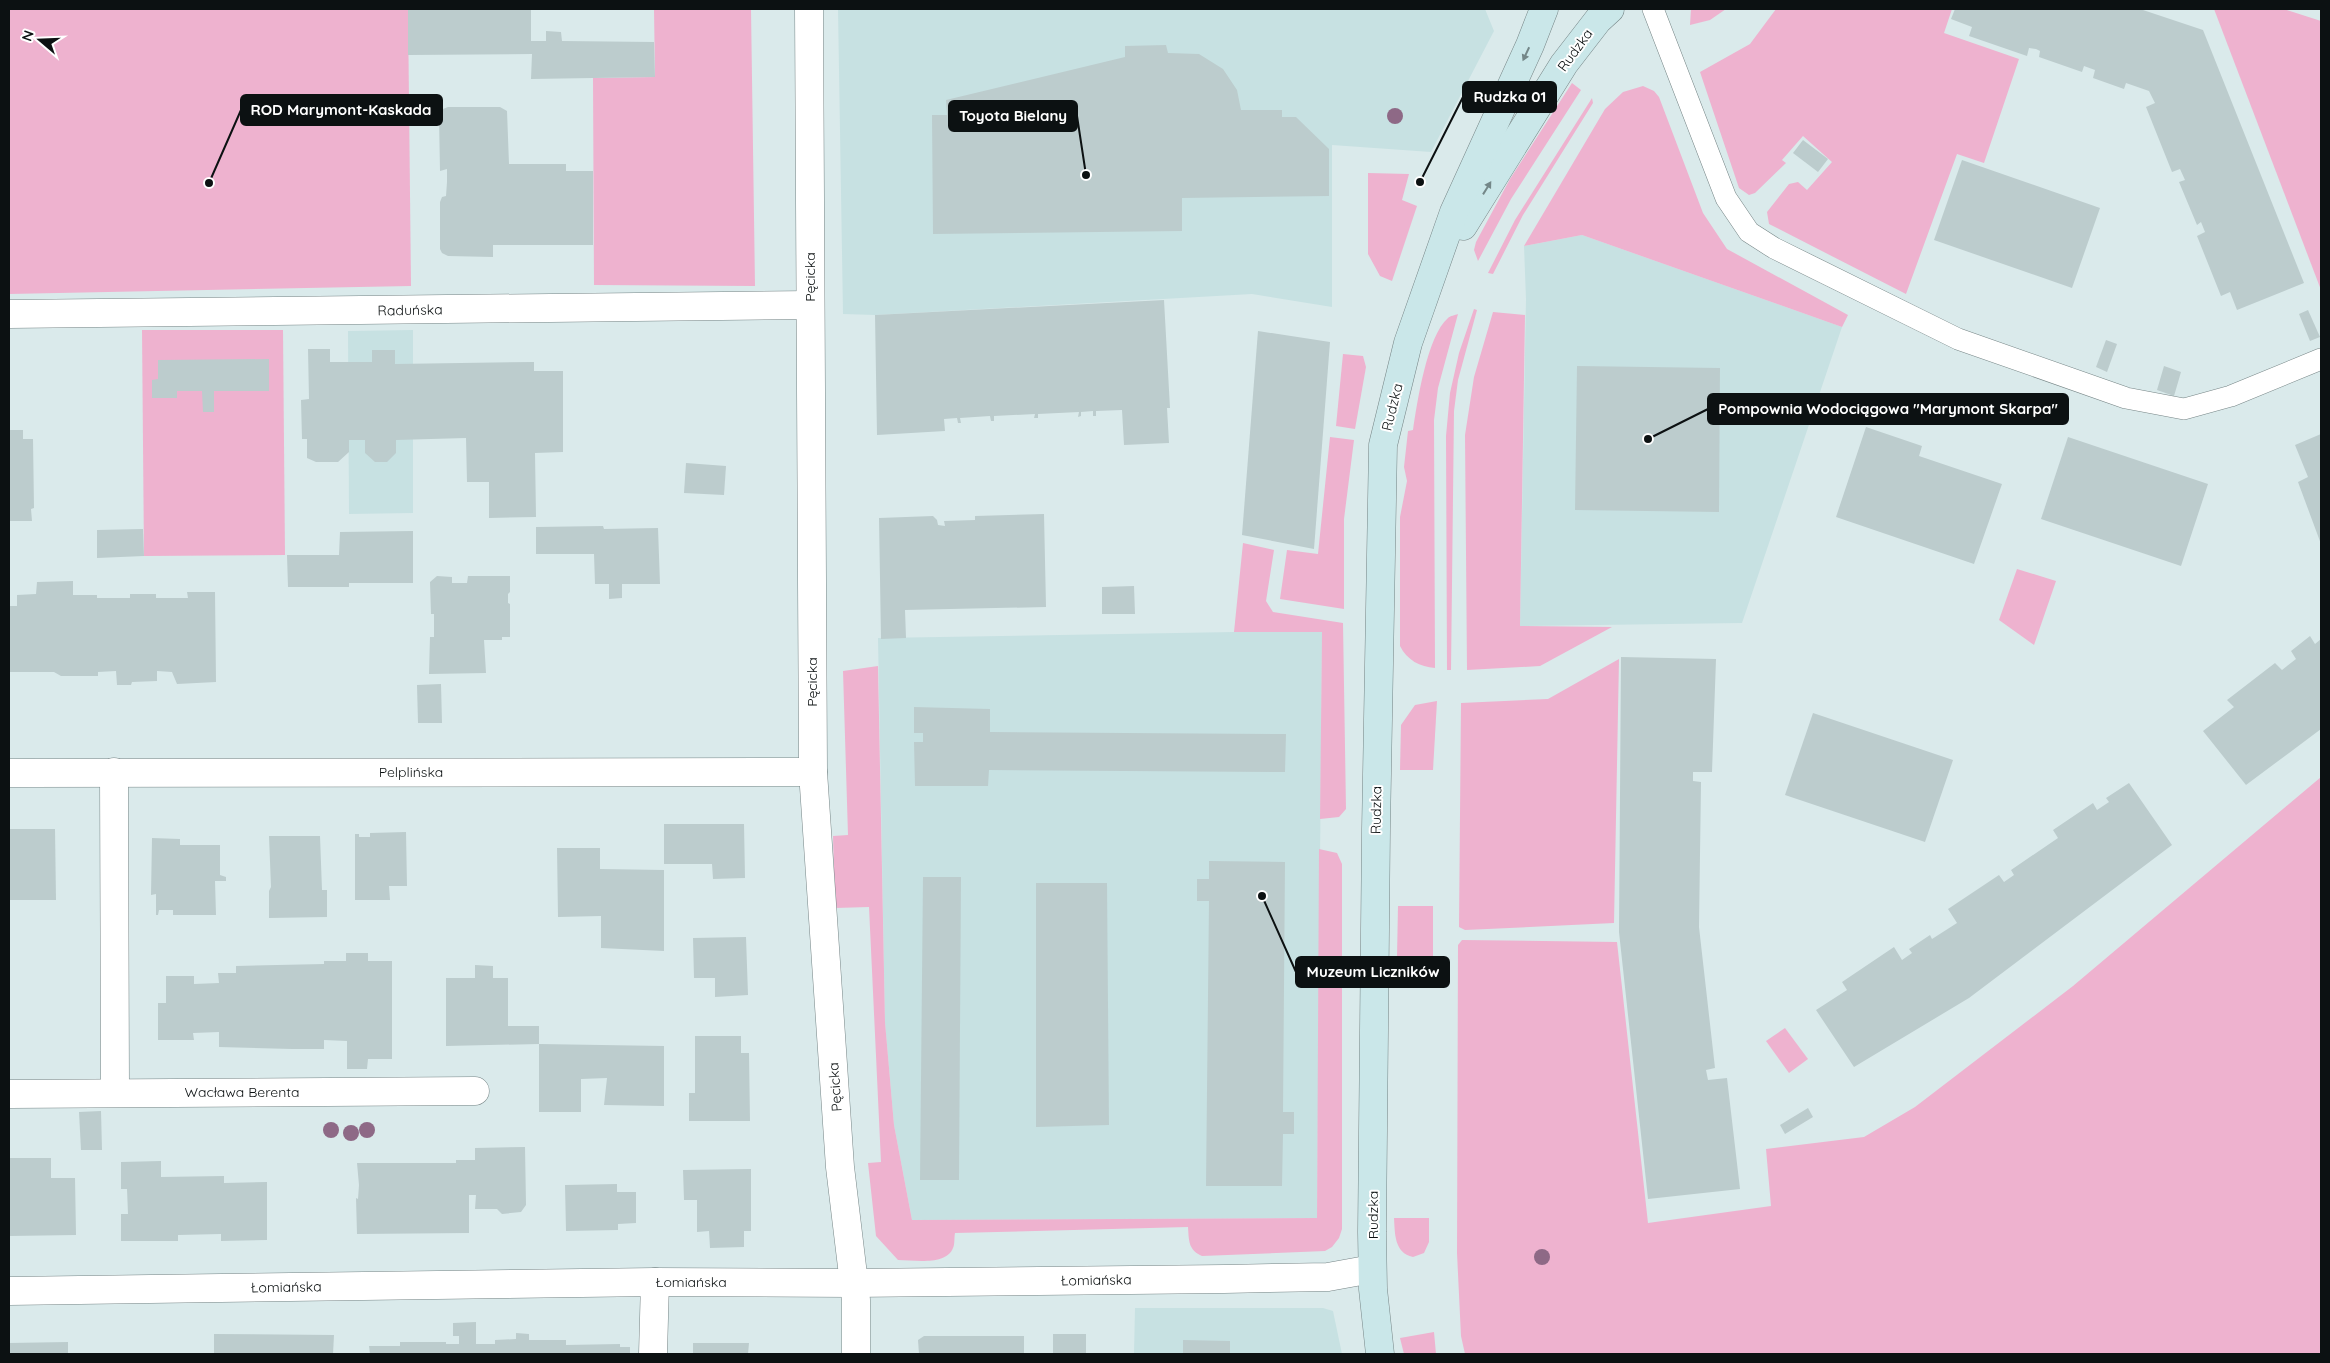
<svg xmlns="http://www.w3.org/2000/svg" width="2330" height="1363" font-family="Quicksand,sans-serif">
<rect width="100%" height="100%" fill="#daeaeb"/>
<g fill="#c7e1e2">
<polygon points="838,9 1485,9 1494,31 1431,152 1332,145 1332,307 1252,294 875,315 843,314"/>
<polygon points="1582,235 1842,327 1742,623 1520,626 1526,299 1524,246"/>
<polygon points="413,330 413,513 349,514 348,331"/>
<polygon points="1234,632 1322,632 1317,1218 912,1220 894,1125 885,1022 878,638"/>
<polygon points="1135,1308 1323,1308 1333,1311 1342,1354 1134,1354"/>
</g>
<g fill="#eeb2cf">
<polygon points="11,9 408,9 411,286 9,294 9,11"/>
<polygon points="654,9 751,9 755,286 594,285 593,78 655,77"/>
<polygon points="1691,9 1726,9 1710,20 1690,25"/>
<polygon points="1776,9 1952,9 1944,33 2019,59 1984,163 1957,154 1906,294 1769,224 1767,212 1789,184 1798,182 1807,190 1832,162 1803,136 1782,160 1786,163 1755,193 1749,195 1739,188 1700,72 1750,44"/>
<polygon points="2214,9 2284,9 2321,21 2321,290"/>
<polygon points="1572,83 1581,90 1511,199 1478,261 1474,250 1476,242 1510,179"/>
<polygon points="1643,86 1654,91 1659,97 1703,213 1727,249 1848,315 1842,327 1582,235 1524,246 1605,109 1623,92"/>
<polygon points="1592,98 1593,103 1523,215 1493,274 1488,273 1515,220"/>
<polygon points="1368,173 1409,174 1402,200 1417,206 1392,281 1380,276 1368,254"/>
<polygon points="1474,309 1477,310 1458,380 1454,411 1451,670 1447,670 1446,436 1450,393 1459,353"/>
<polygon points="1493,312 1525,315 1520,626 1612,627 1540,666 1467,670 1465,435 1474,377"/>
<path d="M 1458,314 L 1438,388 L 1434,420 L 1435,668 C 1420,667 1407,660 1400,646 L 1400,517 L 1407,481 L 1404,467 L 1408,431 L 1413,430 C 1417,403 1427,336 1448,318 C 1450,316 1455,315 1458,314 Z"/>
<polygon points="142,330 283,330 285,555 144,556"/>
<polygon points="1343,354 1363,356 1366,367 1355,429 1336,426"/>
<polygon points="1330,437 1354,440 1344,519 1344,609 1280,599 1287,550 1318,554"/>
<polygon points="1243,543 1274,550 1266,601 1273,612 1343,623 1346,809 1339,817 1320,819 1322,632 1234,632"/>
<polygon points="2017,569 2056,581 2034,645 1999,620"/>
<polygon points="1619,659 1614,923 1465,930 1459,927 1461,703 1548,699"/>
<path d="M 878,666 L 885,1022 L 894,1125 L 912,1220 L 1317,1218 L 1319,849 L 1337,853 L 1342,864 L 1342,1229 L 1339,1238 L 1332,1247 L 1325,1251 L 1202,1256 C 1188,1250 1189,1240 1188,1227 L 955,1233 C 954,1238 955,1244 953,1248 C 946,1266 914,1260 898,1260 L 876,1236 L 868,1163 L 881,1162 L 869,907 L 835,908 L 833,836 L 848,835 L 843,671 Z"/>
<polygon points="1437,701 1433,770 1400,770 1401,725 1415,705"/>
<polygon points="2321,777 2321,1354 1465,1354 1461,1336 1457,1253 1458,945 1462,940 1617,942 1648,1223 1771,1206 1766,1149 1864,1137 1915,1107 2073,986"/>
<polygon points="1398,906 1433,906 1433,957 1397,957"/>
<polygon points="1785,1028 1808,1059 1789,1073 1766,1041"/>
<path d="M 1394,1218 L 1429,1218 L 1429,1242 L 1424,1253 L 1413,1257 C 1394,1253 1395,1233 1394,1218 Z"/>
<polygon points="1434,1332 1436,1354 1404,1354 1400,1338"/>
</g>
<g fill="#bccccd">
<polygon points="408,9 531,9 531,41 546,41 546,31 561,32 562,41 654,42 655,77 531,79 532,54 408,55"/>
<polygon points="1955,9 2140,9 2203,30 2304,283 2237,310 2230,292 2221,296 2197,236 2205,232 2201,222 2197,225 2179,182 2185,180 2180,169 2172,172 2146,107 2155,103 2149,91 2126,83 2124,89 2093,78 2095,70 2084,66 2082,72 2039,57 2040,51 2036,49 2029,48 2027,56 1969,36 1972,27 1951,19"/>
<polygon points="1166,45 1168,53 1199,54 1223,69 1237,90 1241,110 1282,110 1282,117 1296,117 1329,149 1329,196 1182,198 1182,231 933,234 932,115 947,115 946,100 1125,57 1125,46"/>
<polygon points="448,107 500,107 507,111 509,164 566,164 566,171 593,171 593,245 493,245 493,257 448,256 442,253 440,249 440,202 442,197 446,196 447,182 447,169 440,171 439,116 443,109"/>
<polygon points="1803,140 1828,159 1818,172 1793,153"/>
<polygon points="1962,160 2100,208 2072,288 1934,240"/>
<polygon points="1164,300 1170,408 1167,408 1169,443 1124,445 1122,410 1096,411 1096,416 1093,416 1093,411 1081,412 1081,416 1078,417 1079,412 1038,414 1038,418 1034,418 1035,414 994,416 994,421 991,421 990,416 960,418 961,423 958,423 957,418 944,419 945,431 877,435 875,315"/>
<polygon points="2308,310 2320,337 2310,341 2299,314"/>
<polygon points="1258,331 1330,342 1314,549 1242,535"/>
<polygon points="2106,340 2117,344 2107,372 2096,367"/>
<polygon points="308,349 330,349 330,362 372,362 372,350 395,350 395,364 534,362 534,371 563,371 563,452 535,453 536,517 489,518 489,482 467,482 466,438 396,440 396,453 387,462 375,462 365,453 365,440 349,440 349,452 338,462 316,462 307,458 307,439 302,439 301,400 309,399"/>
<polygon points="269,359 269,391 214,391 214,412 203,412 202,391 177,391 177,398 152,398 152,380 158,379 158,360"/>
<polygon points="1577,366 1720,368 1719,512 1575,510"/>
<polygon points="2164,366 2181,372 2174,396 2157,390"/>
<polygon points="1866,427 1922,446 1919,456 2002,484 1974,564 1836,517"/>
<polygon points="9,430 23,430 23,439 33,439 34,508 31,509 32,521 9,521"/>
<polygon points="2321,434 2321,544 2298,482 2308,477 2295,445"/>
<polygon points="2068,437 2208,484 2181,566 2041,519"/>
<polygon points="686,463 726,466 724,495 684,493"/>
<polygon points="1044,514 1046,607 905,610 906,638 881,639 879,518 933,516 937,520 938,525 945,526 944,521 975,520 975,516"/>
<polygon points="603,526 604,529 658,528 660,584 622,584 622,598 609,599 609,584 595,584 594,554 536,554 536,527"/>
<polygon points="143,529 144,556 97,558 97,530"/>
<polygon points="413,531 413,583 349,583 349,587 288,587 287,555 339,555 340,532"/>
<polygon points="437,576 452,577 452,583 467,583 468,576 510,576 510,592 508,594 508,603 510,604 510,637 502,637 502,640 484,640 486,673 429,674 430,637 434,637 434,614 431,614 430,582"/>
<polygon points="73,581 73,595 97,595 97,598 130,598 130,594 156,594 156,598 188,598 187,592 215,592 216,682 177,684 172,672 157,671 157,681 132,682 131,685 117,685 116,671 98,672 98,676 61,676 54,672 9,672 9,606 17,606 17,595 36,594 37,582"/>
<polygon points="1134,586 1135,614 1102,614 1102,587"/>
<polygon points="2310,636 2315,644 2321,639 2321,729 2246,785 2203,731 2234,707 2227,700 2275,663 2282,670 2296,659 2291,651"/>
<polygon points="1621,657 1716,659 1712,772 1693,772 1693,781 1701,782 1699,927 1715,1068 1706,1070 1708,1080 1727,1078 1740,1189 1648,1199 1619,932"/>
<polygon points="441,684 442,723 418,723 417,685"/>
<polygon points="914,707 990,709 990,732 1286,734 1285,772 989,770 988,786 915,786 914,742 923,742 923,733 914,733"/>
<polygon points="1813,713 1953,760 1925,842 1785,795"/>
<polygon points="2129,783 2172,845 1969,998 1854,1067 1816,1010 1847,990 1842,982 1894,947 1902,960 1912,953 1909,949 1930,935 1932,939 1957,923 1948,909 1999,875 2004,882 2014,875 2011,870 2058,838 2053,830 2093,803 2097,810 2109,802 2106,798"/>
<polygon points="664,824 744,824 745,878 713,879 712,864 664,864"/>
<polygon points="9,829 55,829 56,900 9,900"/>
<polygon points="406,832 407,886 389,886 390,900 355,900 355,834 359,834 359,837 370,837 370,833"/>
<polygon points="269,836 320,836 322,890 327,890 327,917 269,918 269,891 271,887"/>
<polygon points="152,838 180,839 180,845 220,845 220,875 226,877 226,881 215,881 216,915 173,915 173,910 159,910 158,915 156,915 156,894 151,895"/>
<polygon points="557,848 600,848 600,869 664,870 664,951 601,948 601,916 558,917"/>
<polygon points="1209,861 1285,862 1283,1112 1294,1112 1294,1134 1283,1134 1282,1186 1206,1186 1209,901 1197,901 1197,879 1209,879"/>
<polygon points="923,877 961,877 959,1180 920,1180"/>
<polygon points="1036,883 1107,883 1109,1125 1036,1127"/>
<polygon points="746,937 748,995 715,997 715,978 694,978 693,938"/>
<polygon points="346,953 368,953 368,961 392,961 392,1059 368,1059 367,1069 347,1069 347,1041 324,1040 324,1049 292,1049 219,1047 219,1032 193,1033 194,1040 158,1040 158,1003 166,1003 166,976 194,976 194,984 219,983 218,973 236,973 236,966 324,964 324,961 346,961"/>
<polygon points="475,965 493,966 493,978 508,978 508,1026 539,1026 539,1044 446,1046 446,978 475,978"/>
<polygon points="695,1036 741,1036 741,1053 749,1053 750,1121 689,1121 689,1093 695,1093"/>
<polygon points="539,1044 664,1046 664,1106 604,1105 607,1078 581,1079 581,1112 539,1112"/>
<polygon points="1808,1108 1813,1117 1785,1134 1780,1125"/>
<polygon points="101,1111 102,1150 81,1150 79,1112"/>
<polygon points="525,1147 526,1205 521,1212 502,1214 497,1209 475,1209 476,1195 469,1195 469,1233 357,1234 356,1198 358,1199 359,1185 357,1163 456,1163 456,1160 475,1160 475,1148"/>
<polygon points="9,1158 51,1158 51,1178 75,1178 76,1235 9,1236"/>
<polygon points="161,1161 161,1177 224,1176 224,1183 267,1182 267,1240 221,1241 221,1234 178,1235 178,1241 121,1241 121,1214 128,1214 127,1189 121,1189 121,1162"/>
<polygon points="751,1169 751,1231 744,1231 744,1247 710,1248 709,1231 697,1232 697,1200 684,1200 683,1170"/>
<polygon points="617,1184 617,1192 636,1192 636,1223 618,1224 618,1230 566,1231 565,1185"/>
<polygon points="476,1322 476,1344 495,1344 495,1340 516,1339 516,1333 529,1334 529,1340 566,1340 566,1345 620,1344 620,1347 630,1347 630,1354 370,1354 369,1346 400,1346 400,1342 446,1342 446,1344 459,1344 459,1336 453,1336 453,1323"/>
<polygon points="214,1334 334,1335 333,1354 214,1354"/>
<rect x="1053" y="1334" width="33" height="20"/>
<polygon points="924,1336 1024,1336 1024,1354 919,1354 918,1340"/>
<polygon points="1183,1340 1230,1341 1230,1354 1183,1354"/>
<polygon points="68,1342 68,1354 9,1354 9,1343"/>
<polygon points="693,1343 749,1343 748,1354 693,1354"/>
</g>
<g fill="none" stroke-linecap="round" stroke-linejoin="round">
<defs>
<polyline id="lane" points="1653,9 1726,198 1749,232 1774,248 1958,339 2126,398 2184,409 2231,396 2321,359"/>
<g id="street">
<polyline points="809,9 813,772 840,1167 856,1300 856,1354"/>
<polyline points="9,314 810,305"/>
<polyline points="114,772 115,1092"/>
<polyline points="9,773 813,772"/>
<polyline points="9,1094 475,1091"/>
<polyline points="9,1291 655,1282 853,1283 1224,1279 1328,1277 1372,1269"/>
<polyline points="653,1354 655,1282"/>
</g>
<g id="secondary">
<polyline points="1463,226 1564,64 1598,20 1610,9"/>
<polyline points="1380,1354 1373,1289 1372,1232 1376,829 1383,445 1408,343 1454,212 1530,45 1544,9"/>
</g>
</defs>
<use href="#lane" stroke="#768586" stroke-width="22"/>
<use href="#street" stroke="#768586" stroke-width="29"/>
<use href="#secondary" stroke="#768586" stroke-width="29"/>
<use href="#lane" stroke="#fff" stroke-width="21"/>
<use href="#street" stroke="#fff" stroke-width="28"/>
<use href="#secondary" stroke="#cae7e9" stroke-width="28"/>
</g>
<g fill="#8e6986">
<circle cx="1395" cy="116" r="8"/>
<circle cx="331" cy="1130" r="8"/>
<circle cx="367" cy="1130" r="8"/>
<circle cx="351" cy="1133" r="8"/>
<circle cx="1542" cy="1257" r="8"/>
</g>
<defs><path id="oneway-solid" d="M-6-.8H1V-3.2L6.5 0L1 3.2V.8H-6Z" transform="scale(1.25)"/></defs>
<g fill="#748788">
<use href="#oneway-solid" transform="translate(1526 54) rotate(115)"/>
<use href="#oneway-solid" transform="translate(1487 188) rotate(-58)"/>
</g>
<g text-anchor="middle" stroke-width="4" stroke-linejoin="round" paint-order="stroke">
<g font-size="14" fill="#0c1112" stroke="#fff">
<text transform="translate(1575 50) rotate(-54)" y="5">Rudzka</text>
<text transform="translate(810 277) rotate(-90)" y="5">Pęcicka</text>
<text transform="translate(410 310) rotate(-1)" y="5">Raduńska</text>
<text transform="translate(1392 407) rotate(-76)" y="5">Rudzka</text>
<text transform="translate(812 682) rotate(-90)" y="5">Pęcicka</text>
<text x="411" y="777">Pelplińska</text>
<text transform="translate(1376 810) rotate(-89)" y="5">Rudzka</text>
<text transform="translate(835 1087) rotate(-94)" y="5">Pęcicka</text>
<text x="242" y="1097">Wacława Berenta</text>
<text transform="translate(1373 1215) rotate(-90)" y="5">Rudzka</text>
<text transform="translate(1096 1280) rotate(-1)" y="5">Łomiańska</text>
<text x="691" y="1287">Łomiańska</text>
<text transform="translate(286 1287) rotate(-1)" y="5">Łomiańska</text>
</g>
</g>
<path fill="none" stroke="#0c1112" stroke-width="2" d="M1420 182L1463 97M209 183L241 110M1086 175L1077 116M1648 439L1708 409M1262 896L1296 972"/>
<g fill="#0c1112" stroke="#fff" stroke-width="2">
<circle cx="1420" cy="182" r="5"/>
<circle cx="209" cy="183" r="5"/>
<circle cx="1086" cy="175" r="5"/>
<circle cx="1648" cy="439" r="5"/>
<circle cx="1262" cy="896" r="5"/>
</g>
<g fill="#0c1112" stroke="#0c1112" stroke-width="2">
<rect x="1463" y="82" width="93" height="30" rx="5"/>
<rect x="241" y="95" width="201" height="30" rx="5"/>
<rect x="949" y="101" width="128" height="30" rx="5"/>
<rect x="1708" y="394" width="360" height="30" rx="5"/>
<rect x="1296" y="957" width="153" height="30" rx="5"/>
</g>
<g font-size="15" text-anchor="middle" font-weight="bold" fill="#fff">
<text x="1510" y="102">Rudzka 01</text>
<text x="341" y="115">ROD Marymont-Kaskada</text>
<text x="1013" y="121">Toyota Bielany</text>
<text x="1888" y="414">Pompownia Wodociągowa "Marymont Skarpa"</text>
<text x="1373" y="977">Muzeum Liczników</text>
</g>
<rect width="2330" height="1363" fill="none" stroke="#0c1112" stroke-width="20"/>
<g transform="translate(40 40) rotate(289)" stroke="#ffffff" stroke-width="4" paint-order="stroke">
<path d="M0-4L9 19L0 12L-9 19Z" fill="#0c1112"/>
<text y="-8" font-size="14" font-weight="bold" text-anchor="middle" fill="#0c1112">N</text>
</g>
</svg>
